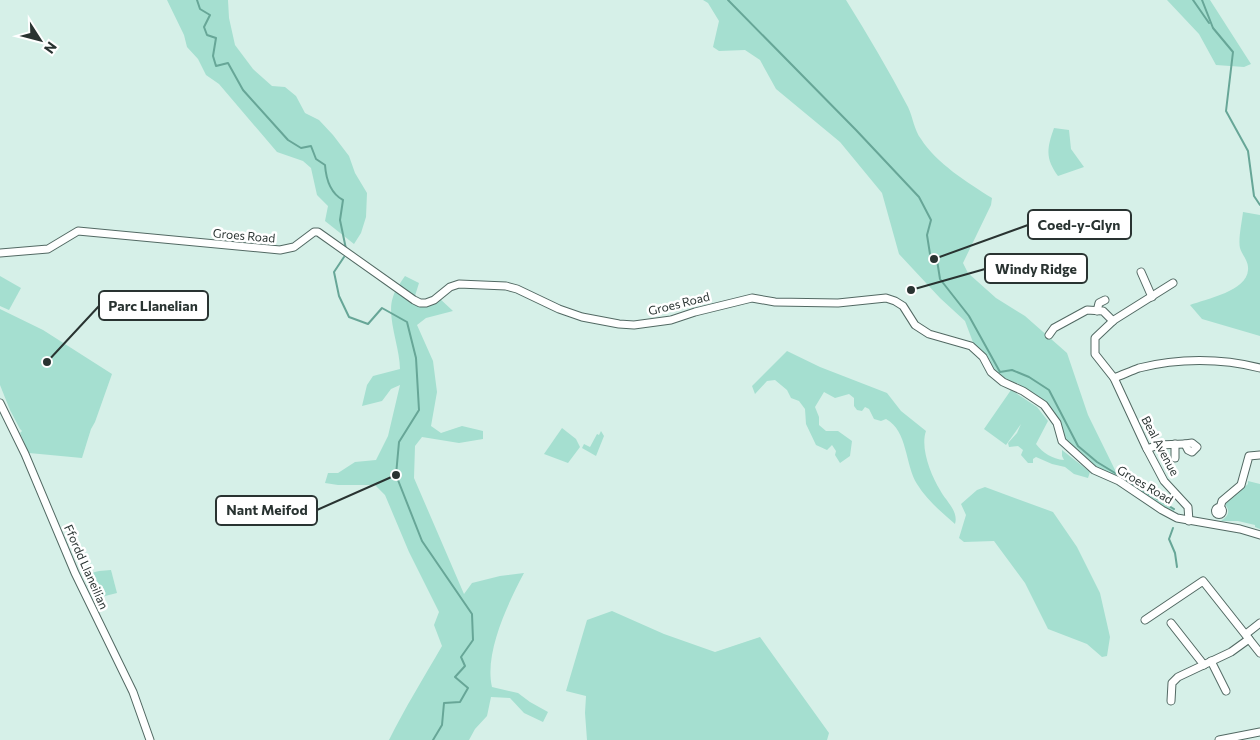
<svg xmlns="http://www.w3.org/2000/svg" width="1260" height="740" font-family="Commissioner,sans-serif">
<rect width="100%" height="100%" fill="#d6f0e8"/>
<g fill="#a5dfd0">
<polygon points="167,0 228,0 229,18 235,45 253,69 272,86 285,87 296,96 305,113 319,120 333,135 349,156 355,173 367,193 366,217 361,233 354,244 325,221 328,206 317,195 311,168 303,161 277,152 219,84 206,75 198,59 187,47 184,35"/>
<path d="M 703,0 L 846,0 C 868,35 889,71 908,107 C 913,117 914,130 921,139 C 936,163 968,183 992,198 L 991,205 L 963,263 L 968,273 L 996,298 L 1025,316 L 1067,353 L 1088,415 L 1117,474 L 1174,509 L 1174,513 L 1120,479 L 1095,467 L 1065,441 L 1045,404 L 1017,383 L 1005,380 L 993,371 L 974,345 L 965,321 L 940,298 L 899,254 L 882,193 L 840,142 L 776,89 L 760,60 L 745,50 L 719,51 L 713,47 L 719,21 L 708,3 Z"/>
<polygon points="1167,0 1210,0 1251,64 1244,67 1216,65 1199,34"/>
<path d="M 1054,128 L 1069,130 L 1071,149 L 1084,167 L 1058,176 C 1045,158 1047,148 1054,128 Z"/>
<path d="M 1243,212 L 1260,215 L 1260,336 L 1202,319 L 1190,305 C 1206,299 1247,291 1248,270 C 1249,261 1242,255 1240,248 C 1238,240 1242,221 1243,212 Z"/>
<polygon points="0,276 21,288 9,310 0,306"/>
<path d="M 405,276 L 419,283 L 414,299 L 420,303 L 438,297 L 453,311 L 426,318 L 417,325 L 433,361 L 437,392 L 431,426 L 441,433 L 462,426 L 483,431 L 483,439 L 459,443 L 422,437 L 415,446 L 414,478 L 464,594 L 472,583 L 500,576 L 524,573 C 508,603 484,653 492,687 L 518,693 L 530,702 L 548,712 L 543,722 L 524,713 L 510,698 L 491,697 L 487,716 L 475,729 L 469,740 L 389,740 C 405,708 424,677 442,646 L 434,625 L 439,612 L 409,552 L 385,495 L 375,485 L 338,485 L 325,483 L 328,473 L 338,473 L 355,462 L 376,460 L 388,436 L 400,385 L 391,389 L 382,401 L 362,406 L 367,385 L 373,376 L 400,369 C 400,347 386,316 393,297 C 395,290 401,282 405,276 Z"/>
<polygon points="0,309 43,330 112,374 95,422 91,429 82,458 29,453 20,433 22,431 20,429 10,410 0,385"/>
<path d="M 787,351 L 820,367 L 887,393 L 901,411 L 926,431 C 920,448 931,475 940,490 C 945,500 959,511 955,524 C 941,512 927,500 917,484 C 905,465 908,431 886,419 L 881,421 L 874,419 L 869,409 L 865,407 L 862,411 L 857,410 L 854,406 L 854,398 L 849,394 L 835,398 L 824,392 L 815,407 L 819,417 L 819,425 L 826,431 L 838,431 L 852,441 L 850,456 L 840,463 L 835,455 L 836,451 L 832,445 L 827,450 L 816,445 L 806,424 L 805,409 L 799,401 L 791,398 L 787,390 L 775,380 L 767,381 L 755,394 L 752,386 Z"/>
<path d="M 1011,390 L 1037,407 L 1048,421 L 1036,444 C 1043,453 1052,459 1064,460 L 1062,456 L 1062,450 L 1090,472 L 1088,478 L 1074,474 L 1065,467 L 1052,464 L 1036,457 L 1033,459 L 1033,463 L 1028,463 L 1021,455 L 1023,450 L 1018,446 L 1009,447 L 1008,443 L 1017,433 L 1021,424 L 1006,445 L 984,429 Z"/>
<polygon points="562,428 576,439 580,447 568,463 544,454"/>
<polygon points="601,431 604,436 596,456 582,448 584,444 590,447 597,434 599,435"/>
<path d="M 1248,481 L 1260,484 L 1260,529 L 1255,527 L 1255,525 L 1238,521 L 1221,521 C 1228,516 1231,512 1225,504 L 1248,484 Z"/>
<polygon points="985,487 1053,512 1077,547 1100,593 1110,637 1107,656 1102,657 1087,644 1048,629 1025,583 994,541 964,542 959,538 966,515 961,504 977,490"/>
<polygon points="111,570 117,593 93,599 83,575 99,571"/>
<polygon points="612,611 664,634 715,652 760,637 829,733 827,740 587,740 585,713 586,696 566,691 587,620"/>
</g>
<g fill="none" stroke-linecap="round" stroke-linejoin="round">
<g stroke="#67a697" stroke-width="2">
<path d="M 197,0 L 200,9 L 210,15 L 204,27 L 207,35 L 216,38 L 213,56 L 216,66 L 228,63 L 243,90 L 288,140 L 301,148 L 311,146 L 316,159 L 325,165 C 326,179 330,193 343,200 L 340,220 L 346,249"/>
<polyline points="728,0 856,130 919,197 931,220 927,235 930,254 937,260 940,279 969,316 1000,372 1012,370 1029,377 1049,390 1078,446 1097,462 1174,509"/>
<polyline points="1193,0 1209,23"/>
<polyline points="1202,0 1213,28 1233,52 1226,111 1248,151 1254,196 1260,205"/>
<polyline points="344,257 334,272 339,296 349,317 368,324 382,308 407,322 416,358 419,410 399,442 396,475 422,541 472,614 473,640 461,657 465,666 455,677 468,688 460,702 444,703 442,725 433,740"/>
<polyline points="1173,528 1169,539 1175,553 1177,567"/>
</g>
<defs>
<g id="minor">
<polyline points="0,253 48,249 78,231 280,250 294,247 314,232 318,232 414,300 420,303 426,303 434,300 450,287 459,284 506,286 517,289 559,309 582,317 619,324 634,325 671,320 695,312 752,298 775,302 838,303 886,298 895,301 903,306 915,325 929,334 971,346 983,357 991,372 1003,382 1023,391 1044,405 1057,423 1062,441 1094,470 1119,481 1162,510 1177,518 1240,529 1260,535"/>
<polyline points="1141,272 1152,297"/>
<polyline points="1173,283 1114,320 1095,338 1095,354 1114,378 1146,447 1164,481 1188,507 1189,521"/>
<polyline points="1097,311 1099,303 1105,300"/>
<polyline points="1049,335 1054,328 1087,310 1103,311 1113,321"/>
<path d="M 1114,378 C 1122,375 1131,371 1139,368 C 1178,358 1221,358 1260,368"/>
<polyline points="0,403 25,454 75,573 133,692 150,740"/>
<polygon points="1192,443 1197,447 1192,452 1188,450 1185,444"/>
<polyline points="1147,449 1158,445 1185,444"/>
<polyline points="1175,458 1175,444"/>
<circle cx="1219" cy="511" r="3.5"/>
<polyline points="1220,508 1222,501 1241,485 1249,456 1260,455"/>
<polyline points="1145,620 1203,581 1260,653"/>
<polyline points="1171,623 1204,665"/>
<polyline points="1246,634 1260,623"/>
<polyline points="1211,661 1226,691"/>
<polyline points="1171,701 1172,683 1178,677 1231,652 1249,639"/>
<polyline points="1219,740 1260,732"/>
</g>
</defs>
<use href="#minor" stroke="#526963" stroke-width="9"/>
<use href="#minor" stroke="#fff" stroke-width="7"/>
</g>
<g text-anchor="middle" stroke-width="5" stroke-linejoin="round" paint-order="stroke">
<g font-size="12" fill="#293331" stroke="#fff">
<text transform="translate(244 236) rotate(5)" y="4">Groes Road</text>
<text transform="translate(679 304) rotate(-14)" y="4">Groes Road</text>
<text transform="translate(1160 446) rotate(62)" y="4">Beal Avenue</text>
<text transform="translate(1145 485) rotate(31)" y="4">Groes Road</text>
<text transform="translate(86 567) rotate(66)" y="4">Ffordd Llaneilian</text>
</g>
</g>
<path fill="none" stroke="#293331" stroke-width="2" d="M934 259L1028 225M911 290L985 269M47 362L99 306M396 475L317 510"/>
<g fill="#293331" stroke="#fff" stroke-width="2">
<circle cx="934" cy="259" r="5"/>
<circle cx="911" cy="290" r="5"/>
<circle cx="47" cy="362" r="5"/>
<circle cx="396" cy="475" r="5"/>
</g>
<g fill="#fff" stroke="#293331" stroke-width="2">
<rect x="1028" y="210" width="103" height="29" rx="5"/>
<rect x="985" y="254" width="102" height="29" rx="5"/>
<rect x="99" y="291" width="109" height="29" rx="5"/>
<rect x="216" y="496" width="101" height="29" rx="5"/>
</g>
<g font-size="14" text-anchor="middle" font-weight="bold" fill="#293331">
<text x="1079" y="230">Coed-y-Glyn</text>
<text x="1036" y="274">Windy Ridge</text>
<text x="153" y="311">Parc Llanelian</text>
<text x="267" y="515">Nant Meifod</text>
</g>
<g transform="translate(40 40) rotate(126)" stroke="#ffffff" stroke-width="4" paint-order="stroke">
<path d="M0-4L9 19L0 12L-9 19Z" fill="#293331"/>
<text y="-8" font-size="14" font-weight="bold" text-anchor="middle" fill="#293331">N</text>
</g>
</svg>
